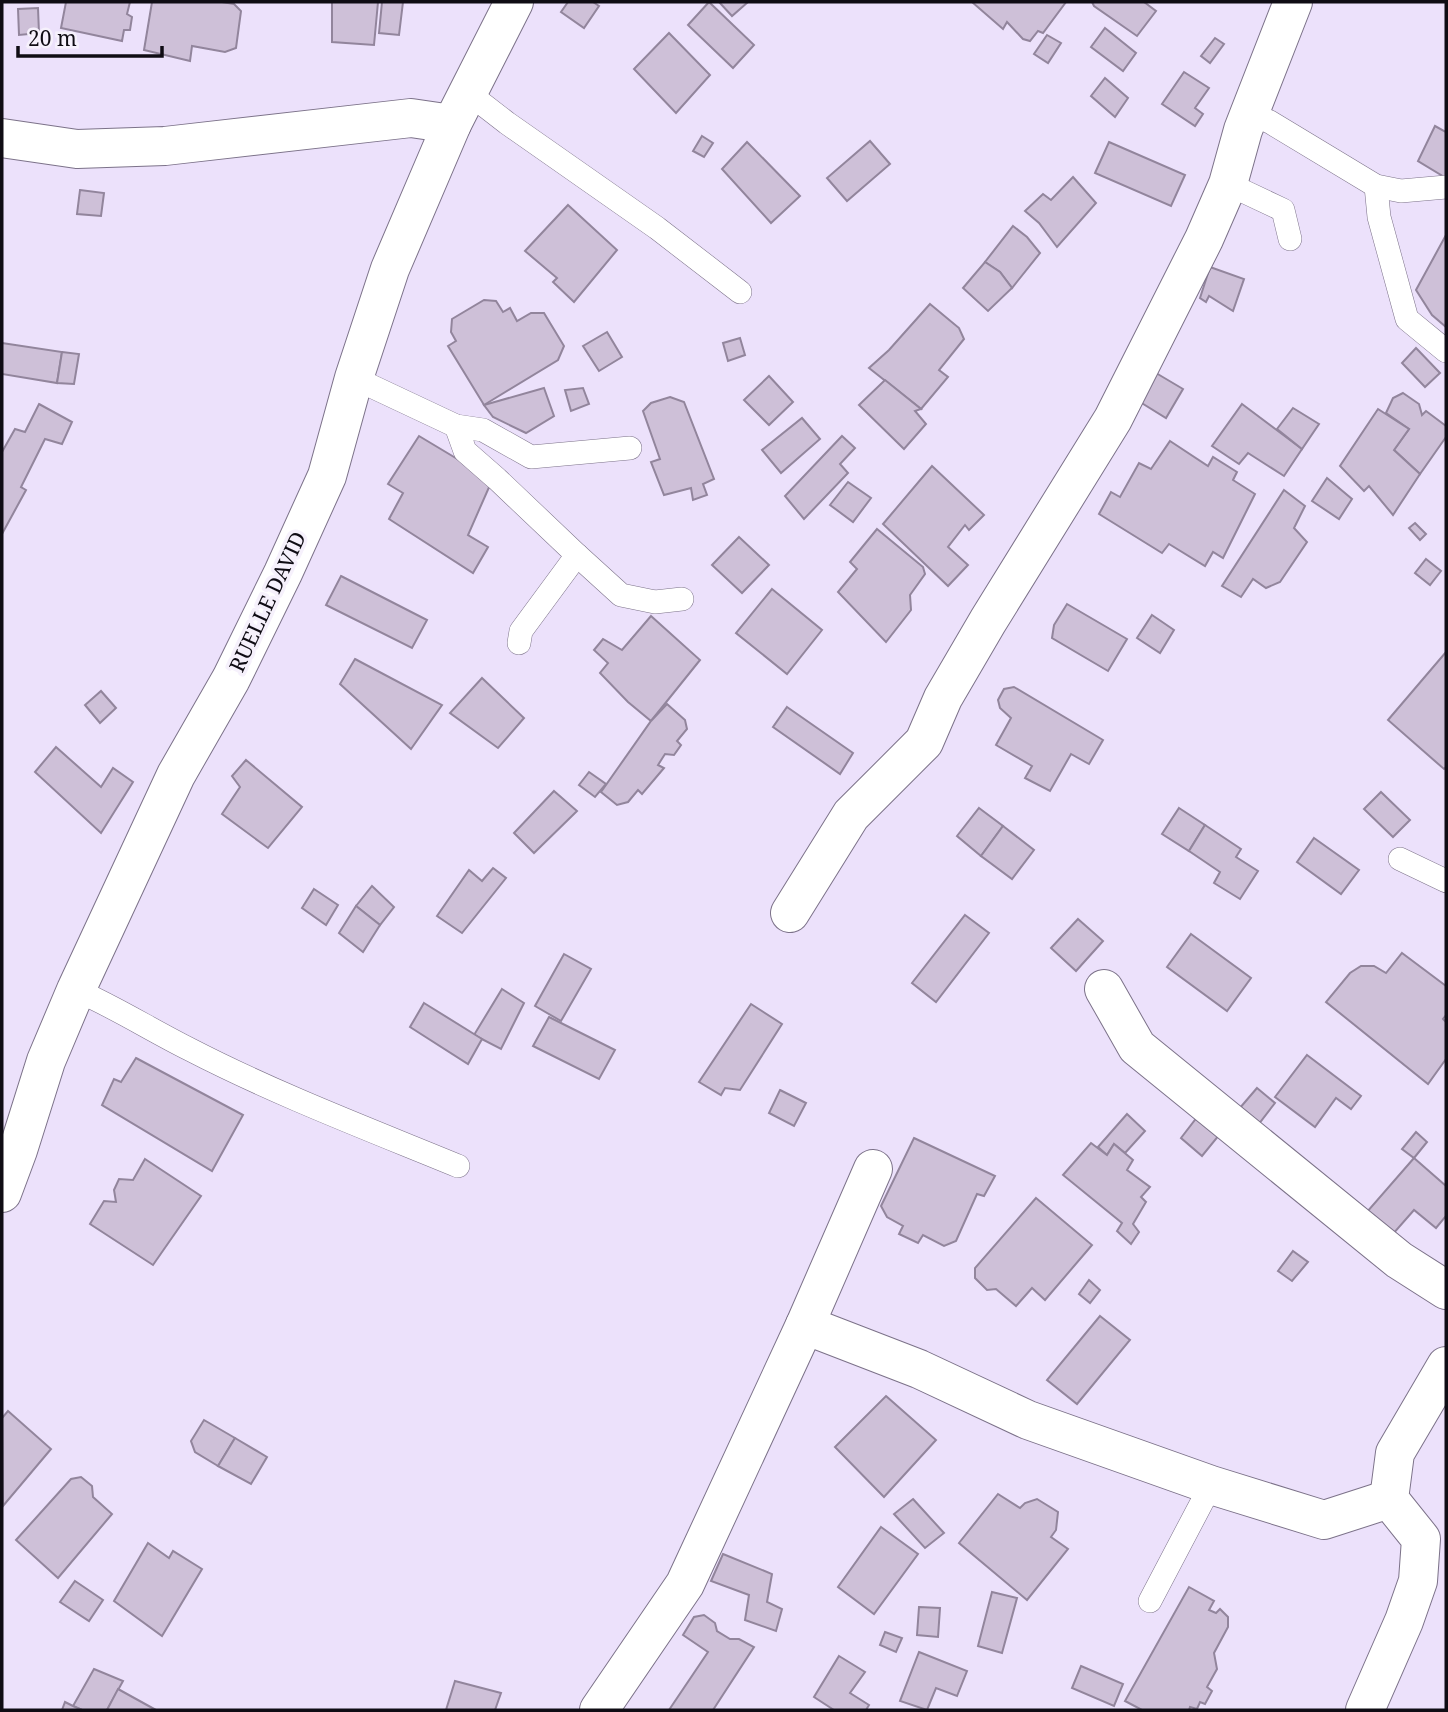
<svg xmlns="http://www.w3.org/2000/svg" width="1448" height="1712" font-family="'Noto Serif',serif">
<rect width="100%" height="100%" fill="#ece1fb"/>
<g fill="#cec0d8" stroke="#92859c" stroke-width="2">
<polygon points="66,2 130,2 127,14 132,17 130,30 124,30 122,41 61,28"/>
<polygon points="152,2 222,2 234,4 241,11 236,48 225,52 192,46 190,61 144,50"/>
<polygon points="332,2 378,2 374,45 332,42"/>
<polygon points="382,2 403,2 399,35 379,33"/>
<polygon points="568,2 593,2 599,6 584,28 561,12"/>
<polygon points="709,2 754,45 733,68 688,25"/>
<polygon points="719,2 748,2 732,16"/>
<polygon points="972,2 1066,2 1043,33 1038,31 1030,41 1023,39 1007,22 1003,29"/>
<polygon points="1092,2 1144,2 1156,11 1137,36 1094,6"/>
<polygon points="38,8 39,33 19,35 18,9"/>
<polygon points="1105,28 1136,53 1123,71 1091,47"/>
<polygon points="669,33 710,75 676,113 634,69"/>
<polygon points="1047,35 1061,43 1048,63 1034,54"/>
<polygon points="1215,38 1224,44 1210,63 1201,56"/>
<polygon points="1184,72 1209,88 1195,108 1203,114 1195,126 1162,104"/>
<polygon points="1105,78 1128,98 1115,117 1091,96"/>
<polygon points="1435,126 1446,132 1446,178 1418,161"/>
<polygon points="702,136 713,143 704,157 693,151"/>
<polygon points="870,141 890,164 847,201 827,178"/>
<polygon points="747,142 800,196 771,223 722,169"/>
<polygon points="1109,142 1185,175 1171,206 1095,173"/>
<polygon points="1073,177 1096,203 1057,247 1039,223 1025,211 1043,194 1051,200"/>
<polygon points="80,190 104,193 101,216 77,214"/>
<polygon points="568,205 617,250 574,302 553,282 557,278 525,251"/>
<polygon points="1013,226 1027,237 1040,253 1012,288 1000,272 985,262"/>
<polygon points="1446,235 1446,327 1432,315 1416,290"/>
<polygon points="985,262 1000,272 1012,288 988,311 963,288"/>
<polygon points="1210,267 1244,279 1233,311 1209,296 1206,302 1200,298"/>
<polygon points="484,300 496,301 503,312 510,308 517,321 531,313 544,313 564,346 558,360 484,405 448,346 456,341 451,332 452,319"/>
<polygon points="930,304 959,328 964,339 939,370 948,377 921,409 869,368 889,350"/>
<polygon points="607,332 622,357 599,371 583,346"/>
<polygon points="740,338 745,355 728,361 723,343"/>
<polygon points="2,343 62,352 57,383 2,374"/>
<polygon points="1416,348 1440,373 1425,387 1402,363"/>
<polygon points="62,352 79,354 74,384 57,383"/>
<polygon points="1156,373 1183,389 1166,418 1140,402"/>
<polygon points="769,376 793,402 769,425 744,400"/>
<polygon points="885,380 921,409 915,411 926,424 904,449 859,405"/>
<polygon points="544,388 554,416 526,433 493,417 484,405"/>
<polygon points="583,388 589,404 571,411 565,390"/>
<polygon points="1403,393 1419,404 1422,415 1426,411 1446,426 1446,437 1420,474 1394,450 1409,429 1386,413 1393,398"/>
<polygon points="670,397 684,402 714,479 703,484 707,495 693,500 691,488 664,495 651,462 660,459 643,411 651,403"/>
<polygon points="39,404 72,422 62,444 45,439 21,487 26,490 2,534 2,452 15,429 25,432"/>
<polygon points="1242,404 1302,449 1284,476 1248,453 1239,464 1212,446"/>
<polygon points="1293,408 1319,424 1302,449 1277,429"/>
<polygon points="1378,409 1409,429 1394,450 1420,474 1393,515 1369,486 1364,491 1340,466"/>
<polygon points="802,418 820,439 781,473 762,450"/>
<polygon points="419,436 459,460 490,485 468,535 488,547 473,573 389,519 403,493 388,484"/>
<polygon points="842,436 855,448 840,464 848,473 804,519 785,496"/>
<polygon points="1170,441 1208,466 1213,457 1237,472 1233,480 1255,494 1223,558 1213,552 1205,566 1169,544 1162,553 1099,514 1111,492 1120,497 1139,463 1151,469"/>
<polygon points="932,466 984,515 969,530 965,525 948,547 968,565 948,586 883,524"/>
<polygon points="1327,478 1352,499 1339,519 1312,501"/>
<polygon points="848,482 871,498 853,522 830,505"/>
<polygon points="1284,490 1305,506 1294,528 1307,542 1280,582 1266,588 1253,579 1241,597 1222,586"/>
<polygon points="1415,523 1426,534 1420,540 1409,528"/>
<polygon points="877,529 923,567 925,574 910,595 911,610 886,642 838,592 857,569 850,562"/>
<polygon points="739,537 769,565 742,593 712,565"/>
<polygon points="1426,559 1441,571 1430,585 1415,573"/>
<polygon points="341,576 427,620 412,648 326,605"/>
<polygon points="772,589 822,630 787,674 736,633"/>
<polygon points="1067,604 1127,639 1108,671 1052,638 1054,625"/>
<polygon points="1152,615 1174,630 1160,653 1137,638"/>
<polygon points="651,616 700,660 651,721 628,702 600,673 608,663 594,650 603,639 622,650"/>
<polygon points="1446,652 1446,767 1444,769 1388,720"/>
<polygon points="355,659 442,705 411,749 340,684"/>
<polygon points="482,678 524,718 498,748 450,713"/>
<polygon points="1014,687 1103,740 1089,764 1071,754 1050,791 1025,778 1032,766 996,745 1011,718 1000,708 998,700 1004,689"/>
<polygon points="101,691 116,708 100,723 85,705"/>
<polygon points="667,704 685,720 687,729 677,741 681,745 674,755 665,754 658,765 664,768 642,794 638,790 628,802 617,805 601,792 651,721"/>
<polygon points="787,707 853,753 840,774 773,727"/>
<polygon points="56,747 101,787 113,768 133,782 101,833 35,772"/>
<polygon points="246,760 302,807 268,848 222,814 240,787 232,776"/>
<polygon points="589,772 606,784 595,797 579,785"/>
<polygon points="554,791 577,811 534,853 514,833"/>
<polygon points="1381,792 1410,820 1393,837 1364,809"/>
<polygon points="979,808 1003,826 981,856 957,836"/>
<polygon points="1179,808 1205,825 1189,851 1162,834"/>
<polygon points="1205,825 1241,849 1236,857 1258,871 1240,899 1214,883 1220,872 1189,851"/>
<polygon points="1003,826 1034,850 1012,879 981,856"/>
<polygon points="1314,838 1359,870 1341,894 1297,862"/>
<polygon points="493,868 506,878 462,933 437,916 469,870 482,881"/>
<polygon points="372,886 394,907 380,925 356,906"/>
<polygon points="314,889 338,905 326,925 302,908"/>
<polygon points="356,906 380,925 363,952 339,933"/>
<polygon points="965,915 989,933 936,1002 912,983"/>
<polygon points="1078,919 1103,941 1076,971 1051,948"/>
<polygon points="1191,934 1251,978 1227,1011 1167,967"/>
<polygon points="1402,953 1446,986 1446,1015 1443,1019 1446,1022 1446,1059 1428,1084 1326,1002 1350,973 1361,966 1374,966 1386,973"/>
<polygon points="564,954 591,969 561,1021 535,1006"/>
<polygon points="502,989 524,1003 501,1049 474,1035"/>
<polygon points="424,1003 482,1039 468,1064 410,1027"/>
<polygon points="751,1004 782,1024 740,1090 725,1088 721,1095 699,1082"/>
<polygon points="549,1017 615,1050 599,1079 533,1046"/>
<polygon points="1307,1055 1361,1096 1351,1109 1336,1098 1315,1127 1275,1097"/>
<polygon points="136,1058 243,1115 212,1171 102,1105 114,1079 121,1082"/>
<polygon points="1257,1088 1275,1103 1258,1125 1239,1109"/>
<polygon points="780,1090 806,1103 794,1126 769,1113"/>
<polygon points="1127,1114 1145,1131 1125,1153 1114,1144 1107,1155 1098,1147"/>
<polygon points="1198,1116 1220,1134 1202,1156 1181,1138"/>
<polygon points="1416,1132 1427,1142 1414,1158 1402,1149"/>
<polygon points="914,1138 995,1176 984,1196 977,1194 956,1241 944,1246 923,1235 918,1243 899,1234 903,1226 887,1217 881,1206"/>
<polygon points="1091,1143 1107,1155 1114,1144 1133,1160 1127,1170 1150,1187 1141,1197 1146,1202 1133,1224 1139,1232 1131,1244 1117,1231 1122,1223 1063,1175"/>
<polygon points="1414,1158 1446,1186 1446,1216 1436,1228 1414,1210 1393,1234 1366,1213"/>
<polygon points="145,1159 201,1196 153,1265 90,1224 104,1201 116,1202 114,1190 119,1179 133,1180"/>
<polygon points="1036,1198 1092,1245 1045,1300 1032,1288 1016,1306 996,1289 987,1290 975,1278 975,1268"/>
<polygon points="1293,1251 1308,1262 1292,1281 1278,1271"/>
<polygon points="1089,1280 1100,1290 1090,1303 1079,1294"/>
<polygon points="1100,1316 1130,1340 1077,1404 1047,1380"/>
<polygon points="886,1396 936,1440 884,1497 835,1447"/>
<polygon points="8,1411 51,1449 3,1506 2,1418"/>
<polygon points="204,1420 235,1438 218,1466 195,1452 191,1441"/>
<polygon points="235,1438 267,1457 251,1484 218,1466"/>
<polygon points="81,1477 92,1486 93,1497 112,1514 58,1578 16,1540 71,1479"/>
<polygon points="998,1494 1020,1508 1025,1503 1037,1499 1058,1512 1056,1530 1051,1537 1068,1549 1027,1600 959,1543"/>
<polygon points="913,1499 944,1533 925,1548 894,1514"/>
<polygon points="881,1527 918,1554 874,1614 838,1587"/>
<polygon points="148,1543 169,1558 173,1551 202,1569 162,1636 114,1601"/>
<polygon points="723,1554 772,1574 767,1602 782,1609 776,1631 745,1620 749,1595 711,1581"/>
<polygon points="75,1581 103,1600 89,1621 60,1602"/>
<polygon points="1189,1587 1214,1601 1209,1610 1216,1613 1220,1609 1228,1617 1228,1627 1214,1653 1217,1669 1207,1687 1212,1691 1205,1704 1200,1702 1197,1709 1190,1707 1189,1710 1142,1710 1125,1701"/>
<polygon points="992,1592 1017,1598 1002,1653 978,1646"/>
<polygon points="919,1607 940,1608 938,1637 917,1635"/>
<polygon points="704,1615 715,1623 717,1631 730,1639 739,1639 754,1647 713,1710 669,1710 708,1652 683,1635 694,1617"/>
<polygon points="885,1632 902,1638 896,1652 880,1645"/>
<polygon points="919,1652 967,1671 957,1696 936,1688 927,1710 900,1701"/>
<polygon points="839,1656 865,1672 850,1693 869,1705 866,1710 834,1710 814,1697"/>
<polygon points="1081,1666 1123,1684 1114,1706 1072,1688"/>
<polygon points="94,1669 123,1681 107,1710 82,1710 73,1706"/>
<polygon points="455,1681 501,1693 495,1710 446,1710"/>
<polygon points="118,1689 156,1710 107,1710"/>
<polygon points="65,1702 73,1706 82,1710 62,1710"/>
</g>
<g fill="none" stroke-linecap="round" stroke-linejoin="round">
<defs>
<g id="lane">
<polyline points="467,92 507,123 657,228 740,292"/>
<polyline points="1250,113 1270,122 1376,186 1401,191 1446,187"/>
<polyline points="1228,184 1283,210 1290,239"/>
<polyline points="1376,186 1379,217 1407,319 1446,351"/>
<polyline points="354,378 456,426 483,430 531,457 630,448"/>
<polyline points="456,426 465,451 497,479 577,555 521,631 519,643"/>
<polyline points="577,555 621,595 655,602 682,599"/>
<polyline points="1400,859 1446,881"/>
<path d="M 76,990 C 115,1007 151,1030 189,1049 C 276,1094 368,1129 458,1166"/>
<polyline points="1150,1601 1211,1485"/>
</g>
<g id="street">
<polyline points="2,138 77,149 165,146 411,118 452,124"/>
<polyline points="790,913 851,815 924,742 943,698 988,621 1113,419 1204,239 1228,184 1243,130 1293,2"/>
<polyline points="1104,989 1137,1047 1399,1260 1446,1290"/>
<polyline points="2,1193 18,1150 46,1061 76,990 176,775 231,679 283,573 327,476 354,378 390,269 452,124 514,2"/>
<polyline points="805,1325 919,1369 1028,1420 1211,1485 1324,1520 1389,1499"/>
<polyline points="599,1710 685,1584 805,1325 873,1169"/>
<polyline points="1365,1710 1404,1621 1418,1581 1421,1539 1389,1499 1395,1453 1446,1366"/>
</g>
</defs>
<use href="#lane" stroke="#7c7289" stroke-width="24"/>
<use href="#street" stroke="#7c7289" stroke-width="40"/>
<use href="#lane" stroke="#fff" stroke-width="23"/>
<use href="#street" stroke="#fff" stroke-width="38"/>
</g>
<g text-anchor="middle" stroke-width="7" stroke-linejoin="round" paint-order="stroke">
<g font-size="21" fill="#0f0c14" stroke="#f6f1fc">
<text transform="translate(268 602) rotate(-65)" y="7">RUELLE DAVID</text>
</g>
</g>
<rect width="1448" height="1712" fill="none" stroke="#0f0c14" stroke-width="7"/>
<path d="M18 46v10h144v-10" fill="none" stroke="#0f0c14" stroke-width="3.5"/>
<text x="28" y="46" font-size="21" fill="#0f0c14" stroke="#f6f1fc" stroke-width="5" paint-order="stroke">20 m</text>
</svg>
